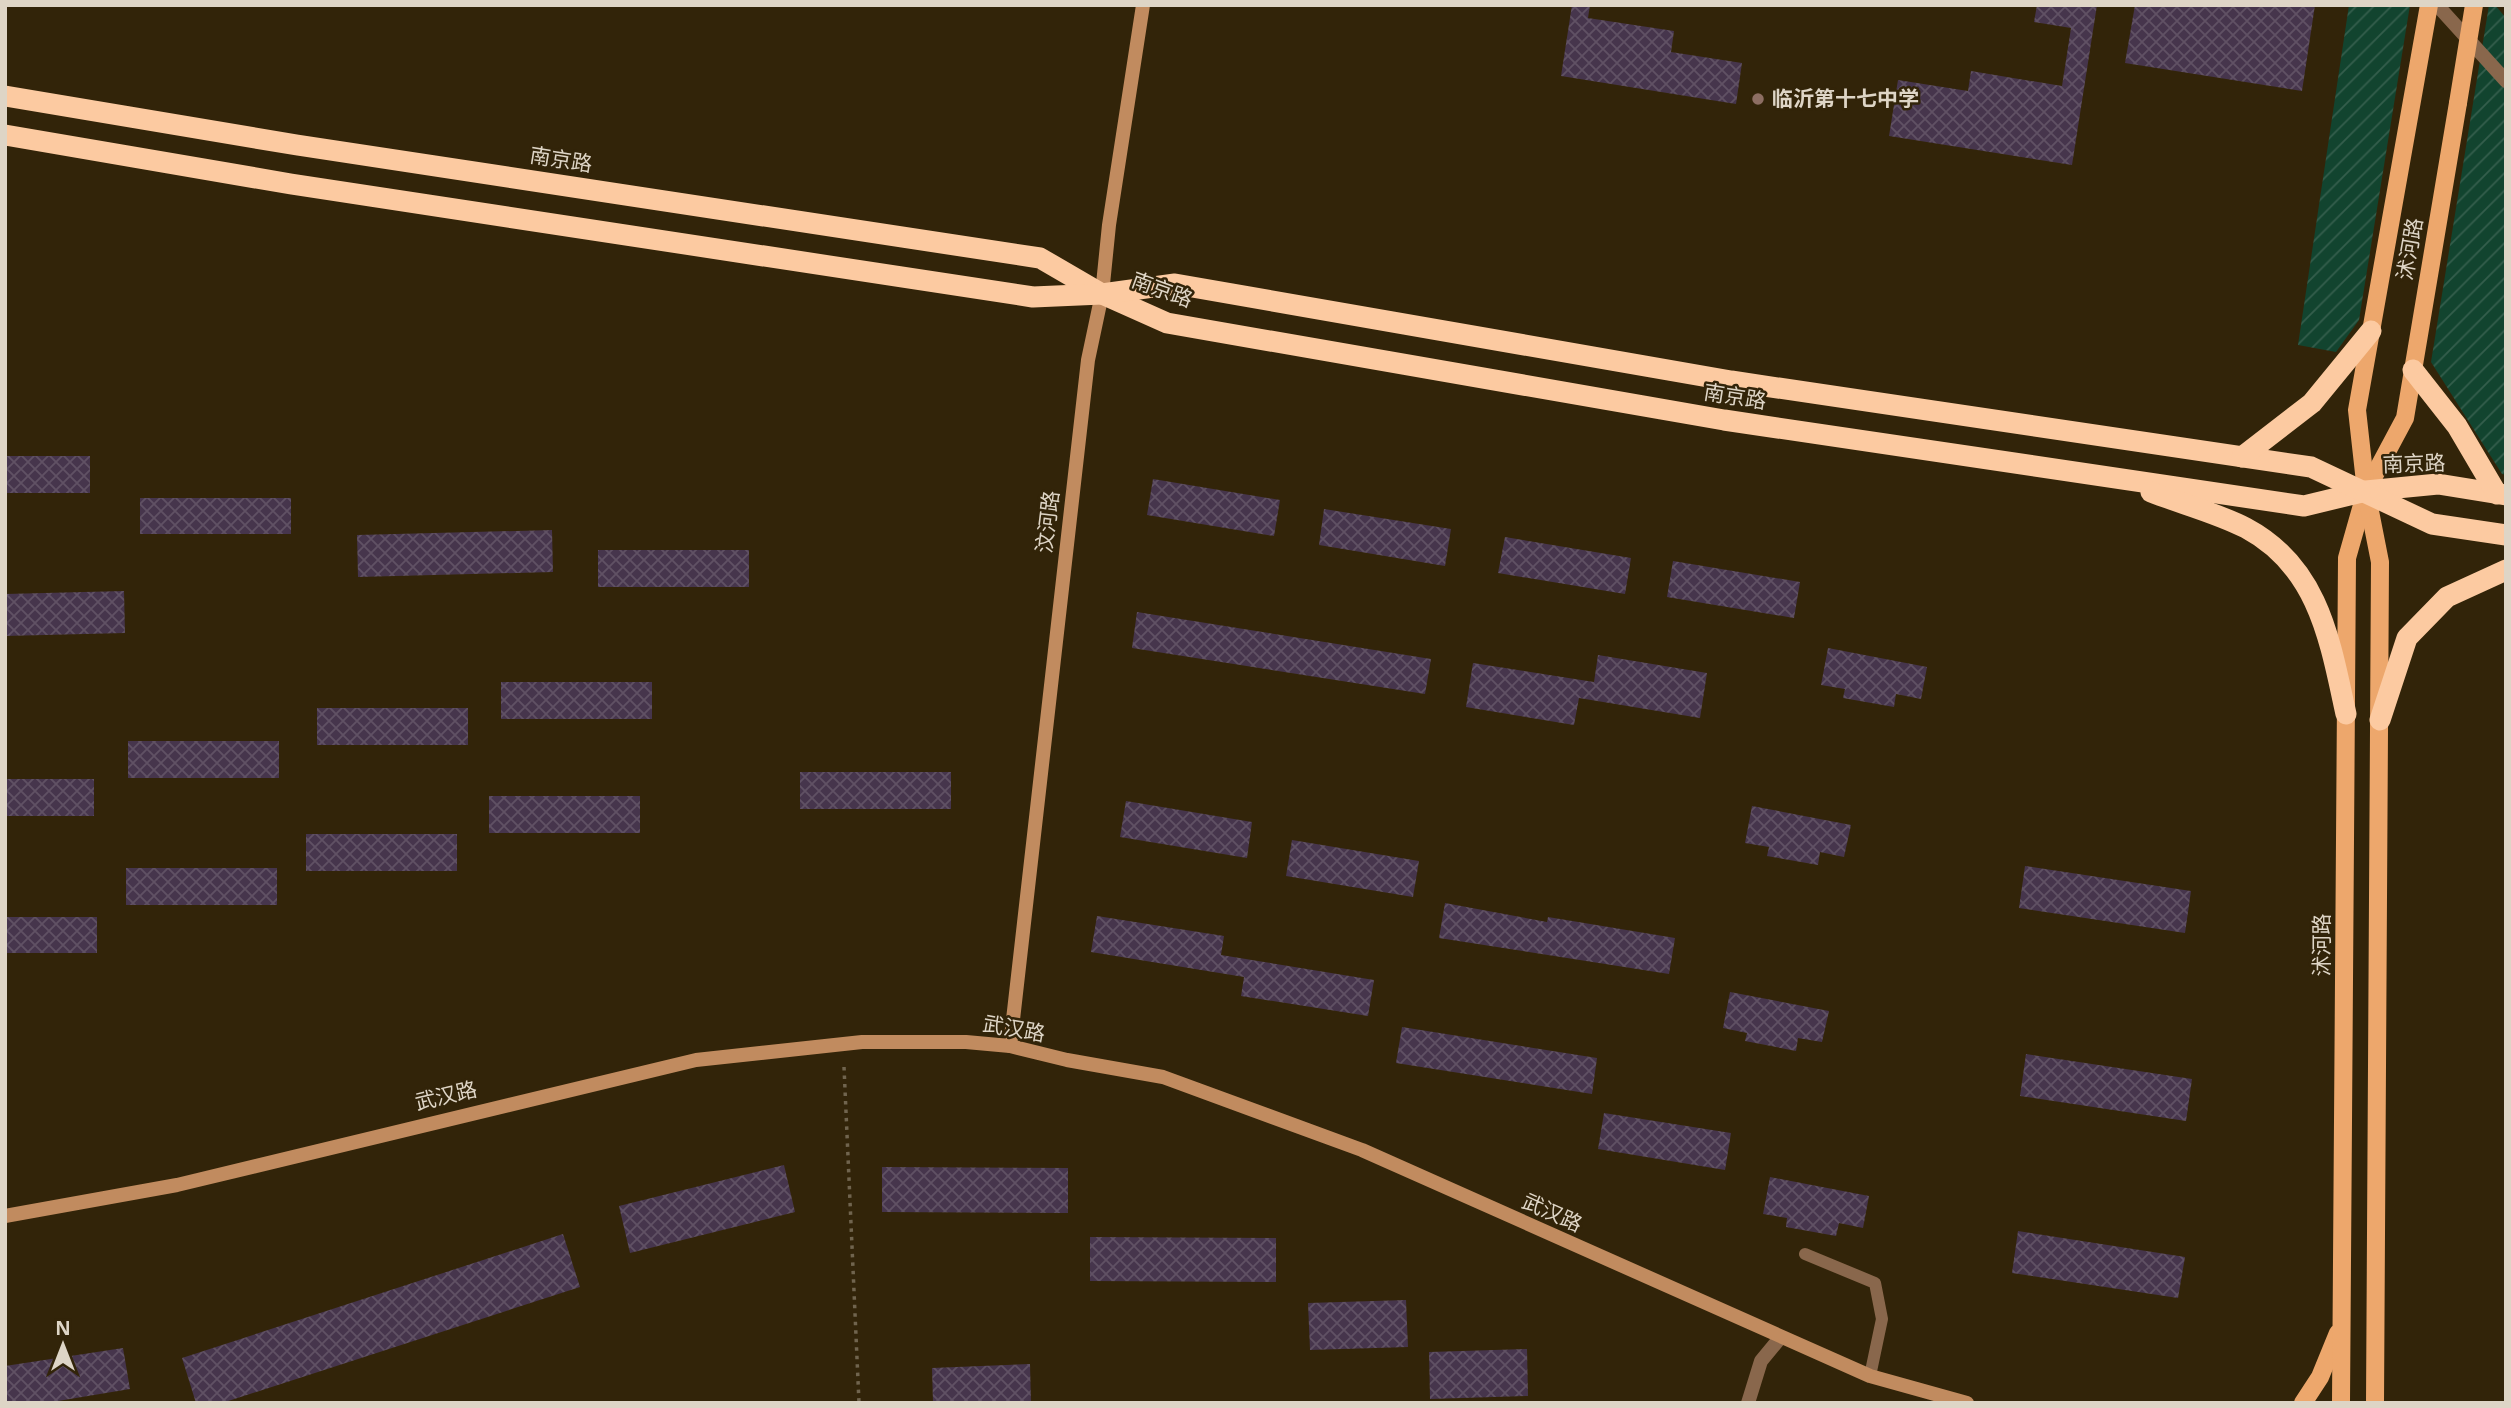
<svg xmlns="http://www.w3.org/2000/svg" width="2511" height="1408" font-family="'Open Sans','Noto Sans SC',sans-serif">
<defs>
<pattern id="garden-furrows" width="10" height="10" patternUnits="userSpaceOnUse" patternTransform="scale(1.75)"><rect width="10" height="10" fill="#12442f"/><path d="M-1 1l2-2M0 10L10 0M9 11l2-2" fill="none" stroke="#345e4c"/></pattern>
<pattern id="building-cross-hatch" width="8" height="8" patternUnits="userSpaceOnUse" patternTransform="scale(1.75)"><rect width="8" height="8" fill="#46354c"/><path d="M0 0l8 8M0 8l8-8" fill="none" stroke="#605164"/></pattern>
</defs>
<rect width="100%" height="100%" fill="#322409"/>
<g fill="url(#garden-furrows)">
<polygon points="2349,5 2410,5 2359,320 2336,352 2298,345"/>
<polygon points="2489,5 2495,5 2506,18 2506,475 2502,474 2431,362"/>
</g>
<g fill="url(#building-cross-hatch)">
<polygon points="1572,5 1590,5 1588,18 1674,31 1671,52 1742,63 1736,104 1561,76"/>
<polygon points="2037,5 2097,5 2072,165 1889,136 1898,80 1968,91 1971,71 2062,86 2071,28 2034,22"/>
<polygon points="2135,5 2315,5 2302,91 2125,63"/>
<rect x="5" y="456" width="85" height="37"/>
<polygon points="1153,479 1280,500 1274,536 1147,515"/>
<rect x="140" y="498" width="151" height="36"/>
<polygon points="1324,509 1451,529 1445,566 1319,545"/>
<polygon points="552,530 553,572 358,577 357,535"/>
<polygon points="1505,537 1631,558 1625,594 1498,573"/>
<rect x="598" y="550" width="151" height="37"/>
<polygon points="1673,561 1800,582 1794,618 1667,597"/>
<polygon points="124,591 125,633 5,636 5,594"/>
<polygon points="1137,612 1431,659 1425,694 1132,648"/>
<polygon points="1828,648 1927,667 1921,699 1896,694 1894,707 1843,698 1845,689 1821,685"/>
<polygon points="1598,655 1707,673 1700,718 1579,698 1574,725 1466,707 1473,663 1594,682"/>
<rect x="501" y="682" width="151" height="37"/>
<rect x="317" y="708" width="151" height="37"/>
<rect x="128" y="741" width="151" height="37"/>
<rect x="800" y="772" width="151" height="37"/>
<rect x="5" y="779" width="89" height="37"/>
<rect x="489" y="796" width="151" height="37"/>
<polygon points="1126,801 1252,822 1247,858 1120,837"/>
<polygon points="1752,806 1851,825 1844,857 1820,852 1818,865 1767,856 1769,847 1745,843"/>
<rect x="306" y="834" width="151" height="37"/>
<polygon points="1292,840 1419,861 1413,897 1286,876"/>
<polygon points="2025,866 2191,891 2185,933 2019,908"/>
<rect x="126" y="868" width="151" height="37"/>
<polygon points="1445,903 1547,922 1548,917 1675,938 1669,974 1439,938"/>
<polygon points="1097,916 1224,936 1221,955 1374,980 1368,1016 1241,996 1244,977 1091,952"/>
<rect x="5" y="917" width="92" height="36"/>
<polygon points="1730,992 1829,1011 1822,1042 1798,1038 1796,1051 1745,1041 1747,1033 1723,1028"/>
<polygon points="1402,1027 1597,1058 1592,1094 1396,1063"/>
<polygon points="2026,1054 2192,1079 2186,1121 2020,1096"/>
<polygon points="1604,1113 1731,1133 1725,1170 1598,1149"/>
<polygon points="784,1165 795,1212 630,1253 619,1206"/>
<polygon points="882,1167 1068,1168 1068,1213 882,1212"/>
<polygon points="1770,1177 1869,1196 1863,1228 1839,1223 1836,1236 1786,1227 1787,1218 1763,1214"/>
<polygon points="2018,1231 2185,1257 2178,1298 2012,1273"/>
<polygon points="563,1234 580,1287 222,1403 196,1403 182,1358"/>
<polygon points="1090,1237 1276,1238 1276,1282 1090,1281"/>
<polygon points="1406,1300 1408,1347 1310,1350 1308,1303"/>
<polygon points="123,1348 130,1389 46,1403 5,1403 5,1366"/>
<polygon points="1527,1349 1528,1396 1430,1399 1429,1352"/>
<polygon points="1030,1364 1031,1403 933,1403 932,1368"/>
</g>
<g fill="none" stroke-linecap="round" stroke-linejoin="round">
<polyline stroke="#70644e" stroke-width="3.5" stroke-dasharray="3.5 5" stroke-linecap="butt" points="844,1067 859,1403"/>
<polyline stroke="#89674c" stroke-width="12" points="1805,1254 1875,1283 1882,1319 1870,1376"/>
<g stroke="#89674c" stroke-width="14">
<polyline points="2437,5 2506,81"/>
<polyline points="1748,1403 1761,1361 1780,1338"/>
</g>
<g stroke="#c18b5f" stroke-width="14">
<polyline points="1010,1046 1088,360 1102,294 1109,225 1143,5"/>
<polyline points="5,1216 177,1185 696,1060 862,1042 966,1042 1010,1046 1067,1060 1163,1077 1362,1150 1870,1376 1967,1403"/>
</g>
<g stroke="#eda76c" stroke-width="18">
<polyline points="2303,1403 2320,1377 2338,1333"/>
<polyline points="2341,1403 2347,558 2366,491 2405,418 2458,103"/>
<polyline points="2375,1403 2380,562 2366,491 2357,410 2429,5"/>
</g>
<g stroke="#fccaa1" stroke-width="21">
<polyline points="5,96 297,145 1040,258 1102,294 1167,323 1724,420 2304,506 2366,491 2438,484 2506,495"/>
<polyline points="5,135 291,184 1033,297 1102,294 1175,284 1731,381 2311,467 2432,524 2506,535"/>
<polyline points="2413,370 2457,426 2497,494"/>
<polyline points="2242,457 2312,403 2371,331"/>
<path d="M 2151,492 C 2182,504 2217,513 2246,528 C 2319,567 2330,641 2346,714"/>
<polyline points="2380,720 2407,638 2447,597 2506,570"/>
</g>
<polyline stroke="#eda76c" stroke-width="18" points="2458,103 2474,5"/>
</g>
<circle fill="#8d6e63" stroke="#322409" stroke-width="2.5" cx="1758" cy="99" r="7"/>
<g text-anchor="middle" stroke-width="5" stroke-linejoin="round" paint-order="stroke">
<g font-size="21" font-weight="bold" fill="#ded5c6" stroke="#322409" text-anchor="start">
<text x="1772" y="106">临沂第十七中学</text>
</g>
<g font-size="21" fill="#ded5c6" stroke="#322409">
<text transform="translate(561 160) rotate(9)" y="7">南京路</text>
<text transform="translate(2410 249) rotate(-80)" y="7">沭河路</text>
<text transform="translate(1162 290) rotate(20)" y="7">南京路</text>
<text transform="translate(1735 397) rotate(9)" y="7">南京路</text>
<text transform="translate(2414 464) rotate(-2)" y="7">南京路</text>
<text transform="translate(1048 522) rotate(-83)" y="7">汶河路</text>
<text transform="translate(2322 945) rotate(-90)" y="7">沭河路</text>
<text transform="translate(1014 1029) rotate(10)" y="7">武汉路</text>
<text transform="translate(446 1096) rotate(-13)" y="7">武汉路</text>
<text transform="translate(1552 1213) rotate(24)" y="7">武汉路</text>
</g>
</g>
<rect width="2511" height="1408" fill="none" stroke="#ded5c6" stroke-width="14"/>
<g transform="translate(63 1345)" stroke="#322409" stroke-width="5" paint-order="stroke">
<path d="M0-5L12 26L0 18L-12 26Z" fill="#ded5c6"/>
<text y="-10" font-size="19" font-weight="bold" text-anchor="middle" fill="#ded5c6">N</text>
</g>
</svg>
